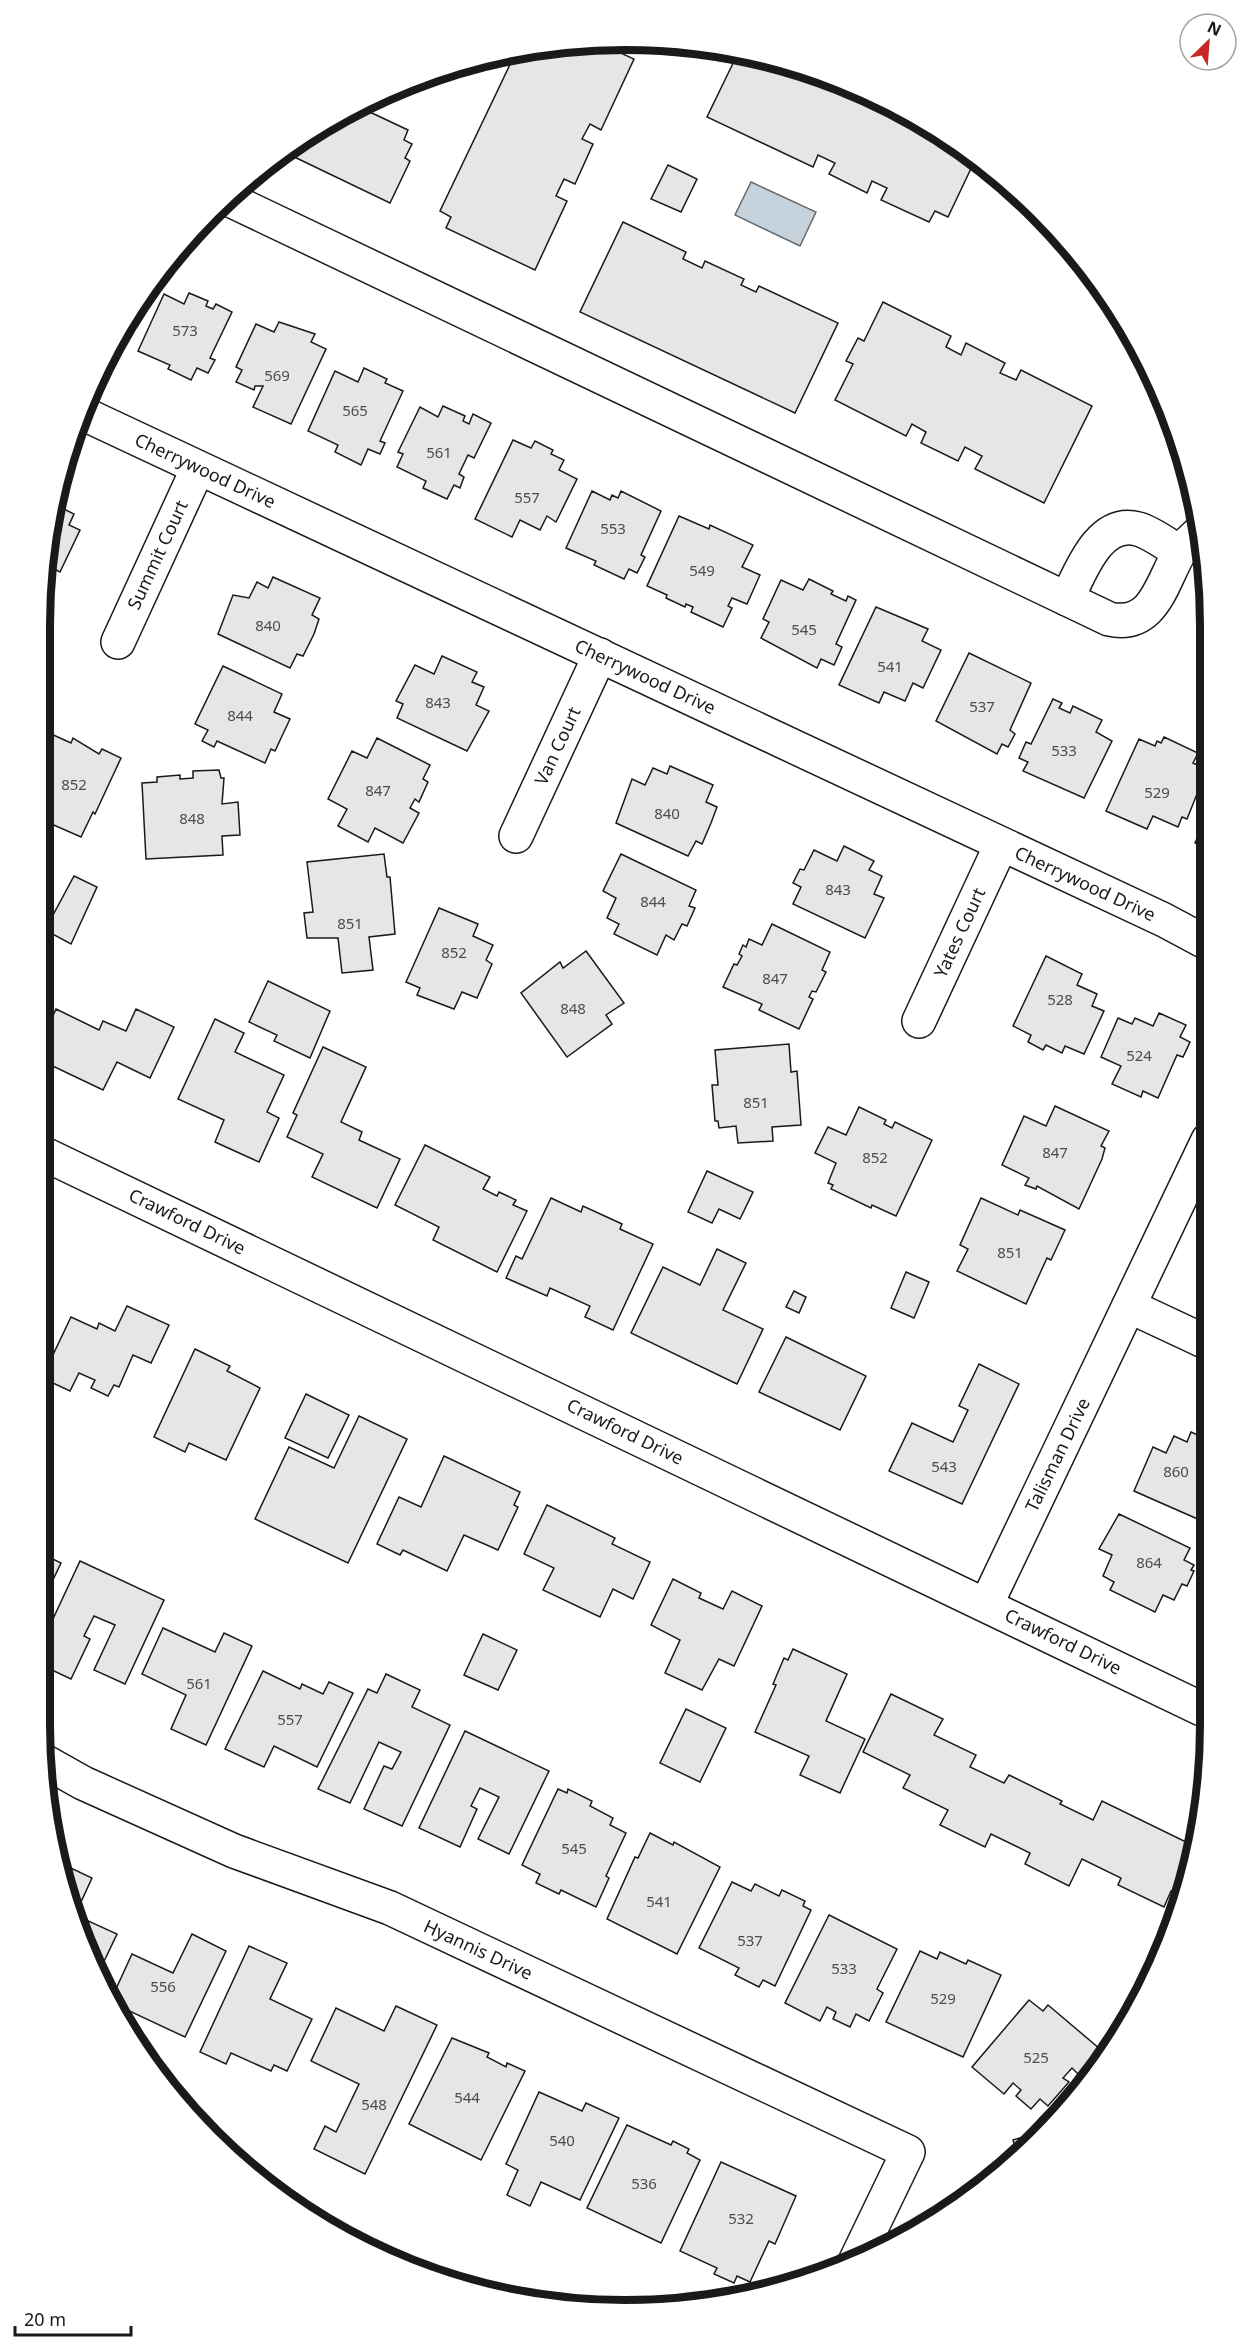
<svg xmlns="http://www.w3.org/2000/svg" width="1250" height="2350" font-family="'Noto Sans',sans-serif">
<rect width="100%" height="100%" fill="#fff"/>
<polygon fill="#c6d2dc" stroke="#6a6a6a" stroke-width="1.5" points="751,182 816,212 800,246 735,215"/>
<g fill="#e6e6e6" stroke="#1a1a1a" stroke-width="1.5">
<polygon points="597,42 634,59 601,130 590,124 582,139 593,144 575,184 564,179 556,196 567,201 535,270 446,228 451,217 440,211 516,52 549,44"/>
<polygon points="738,53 777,59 884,100 975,160 948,217 935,211 929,222 881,200 887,188 872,181 867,193 829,174 835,163 818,155 813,167 707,117"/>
<polygon points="357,106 408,130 404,140 412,144 405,158 410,161 390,203 284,152 332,117"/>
<polygon points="668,165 697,179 681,212 651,199"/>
<polygon points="623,222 686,252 683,259 702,268 705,261 744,279 741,285 756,292 759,286 838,323 795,413 580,312"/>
<polygon points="189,293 208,301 206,306 213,309 216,304 232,312 210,358 215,360 208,373 197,368 191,380 168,369 170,365 138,351 164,294 184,304"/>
<polygon points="883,302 951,336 946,347 961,355 966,343 1005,363 1000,373 1016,380 1021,370 1092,406 1044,503 975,469 982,456 965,447 958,461 921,443 926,432 912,424 906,436 835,400 853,364 846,361 858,338 864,341"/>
<polygon points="279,322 315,334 311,342 326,349 291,424 253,407 263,386 255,386 254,390 236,382 242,370 236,367 256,324 274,332"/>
<polygon points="364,368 387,379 385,383 403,391 380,441 385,443 380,454 368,449 361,465 335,452 338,445 308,431 335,371 358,382"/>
<polygon points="443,406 465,416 463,421 469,424 473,414 491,423 474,458 468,455 459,474 464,477 460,488 454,485 447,499 423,488 426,481 397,467 403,454 398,452 420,407 438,417"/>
<polygon points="513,440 531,448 535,441 553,450 551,454 564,460 559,470 577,479 556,522 547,516 540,530 520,520 512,537 475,519"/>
<polygon points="56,489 60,491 54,504 74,514 69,525 80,530 60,572 44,564"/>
<polygon points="592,491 610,500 612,495 618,498 621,491 661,511 641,555 645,557 637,573 629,569 624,579 594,565 596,561 566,548"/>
<polygon points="679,516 709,529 710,525 753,545 742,567 760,575 747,604 732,598 728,606 732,608 723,627 691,612 693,607 686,604 685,607 666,598 667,595 647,586"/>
<polygon points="273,577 320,598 312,615 319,619 314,634 303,656 297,654 290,668 218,634 233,595 249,598 257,582 268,588"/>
<polygon points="809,579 833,591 831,594 846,601 848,596 856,600 836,644 842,647 834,665 821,659 817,668 761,638 769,622 763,619 781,580 803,590"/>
<polygon points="876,607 928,629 922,641 941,650 923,688 913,683 905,701 884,692 879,703 839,685"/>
<polygon points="969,653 1031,683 1010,730 1015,734 1008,747 1002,744 997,754 936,721"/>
<polygon points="442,656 477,672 472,682 484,687 476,705 489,711 467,751 397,718 403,704 396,701 415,665 434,674"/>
<polygon points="223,666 282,694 274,712 290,719 275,751 271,749 265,763 217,741 214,747 202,741 208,730 195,724"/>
<polygon points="1053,699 1062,703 1059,708 1070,713 1073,706 1102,720 1096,732 1112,741 1084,798 1023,771 1028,762 1019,758 1026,742 1031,744"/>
<polygon points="49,733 71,743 73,738 99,754 102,749 121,758 95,814 93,812 81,837 40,819 40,751"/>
<polygon points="1164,737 1198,753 1193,763 1207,769 1187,819 1182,817 1178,827 1153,816 1147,829 1106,811 1139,739 1155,746 1157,741 1161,743"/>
<polygon points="377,738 430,765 423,779 428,782 419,802 415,799 410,808 419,813 403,843 375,828 368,842 338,826 347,809 328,799 352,751 367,758"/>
<polygon points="670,766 713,785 706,802 717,807 711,823 702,844 696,841 688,856 616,823 632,779 645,785 653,768 667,774"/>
<polygon points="219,770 221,778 224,778 222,804 238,802 240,835 222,836 223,855 146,859 142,783 157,782 157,777 180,775 180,779 193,778 193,771"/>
<polygon points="1207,817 1207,849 1195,843"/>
<polygon points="844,846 874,861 869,870 882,876 874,894 884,898 865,938 793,904 801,887 793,883 800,869 804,870 814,850 837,861"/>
<polygon points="384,854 387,877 390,877 395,934 369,937 373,970 342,973 338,938 307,938 304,913 313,912 307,862"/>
<polygon points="621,854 696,890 689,906 695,908 687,926 682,924 674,940 666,935 657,955 614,934 619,924 607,918 616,898 603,891"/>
<polygon points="74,876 97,887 71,944 45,930"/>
<polygon points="439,908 478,924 473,936 493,945 486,960 492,964 477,998 462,992 454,1009 417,995 420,988 406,982"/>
<polygon points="772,924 830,952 822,970 826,972 816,992 812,991 809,997 813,999 799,1029 759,1010 762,1004 723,987 734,964 737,965 742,956 739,954 743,945 746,947 749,939 762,945"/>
<polygon points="586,951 624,1003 606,1015 612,1024 567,1057 521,993 560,962 563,968"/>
<polygon points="1046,956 1082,974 1077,985 1097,994 1092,1006 1104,1011 1084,1054 1065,1046 1062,1053 1046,1045 1043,1050 1028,1042 1031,1035 1013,1026"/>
<polygon points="268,981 330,1011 310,1058 274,1041 277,1035 249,1022"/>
<polygon points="56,1009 99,1030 103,1021 126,1031 136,1009 174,1027 150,1078 117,1062 103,1090 40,1060 40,1044"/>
<polygon points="1159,1013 1186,1025 1180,1037 1190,1042 1183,1057 1177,1055 1158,1098 1143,1091 1141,1097 1112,1084 1121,1066 1101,1057 1118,1018 1132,1024 1135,1018 1153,1026"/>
<polygon points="215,1019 244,1033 235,1052 284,1075 267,1112 279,1118 259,1162 215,1142 224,1120 178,1099"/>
<polygon points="789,1044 791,1072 797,1071 801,1125 772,1127 773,1141 738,1143 736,1126 719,1128 718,1121 715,1121 712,1085 718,1085 715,1050"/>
<polygon points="323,1047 366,1067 341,1122 362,1132 359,1140 400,1159 377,1208 312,1177 323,1154 287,1137 297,1115 293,1113"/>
<polygon points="1055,1106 1109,1131 1101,1146 1105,1148 1102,1159 1079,1209 1037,1186 1036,1189 1025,1185 1029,1178 1002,1165 1024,1116 1046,1126"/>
<polygon points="859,1107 886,1120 884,1124 892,1128 895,1122 932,1140 896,1216 872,1205 871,1208 831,1189 833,1185 828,1183 836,1163 815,1153 828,1127 846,1135"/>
<polygon points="425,1145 490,1177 483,1189 497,1196 499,1192 516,1200 513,1205 527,1211 497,1272 433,1240 439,1227 395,1205"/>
<polygon points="707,1171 753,1192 740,1219 719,1209 712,1223 688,1212"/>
<polygon points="551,1198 581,1212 583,1206 622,1224 620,1229 653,1244 613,1330 585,1317 590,1306 550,1288 547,1296 506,1278 516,1256 522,1259"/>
<polygon points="981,1198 1018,1215 1020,1210 1065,1230 1051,1260 1047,1258 1026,1304 957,1271 968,1249 960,1245"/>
<polygon points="717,1249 746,1263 723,1310 763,1329 737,1384 631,1333 663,1267 700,1285"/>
<polygon points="906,1272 929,1282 914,1318 891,1308"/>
<polygon points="794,1291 806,1297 799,1313 786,1307"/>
<polygon points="127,1306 169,1325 151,1363 133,1355 119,1387 114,1385 108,1396 91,1388 95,1380 79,1373 70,1391 42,1378 71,1317 97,1329 99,1323 115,1331"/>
<polygon points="786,1337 866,1376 840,1430 759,1392"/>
<polygon points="195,1349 230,1366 227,1371 260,1388 226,1460 189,1443 185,1452 154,1437"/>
<polygon points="979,1364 1019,1384 962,1504 889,1471 912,1423 953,1442 968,1410 959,1406"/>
<polygon points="306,1394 349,1415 328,1458 285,1438"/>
<polygon points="359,1416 407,1439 348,1563 255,1519 289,1447 334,1468"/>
<polygon points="1191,1432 1209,1440 1209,1524 1134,1491 1153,1447 1166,1453 1174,1436 1187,1442"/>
<polygon points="444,1456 520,1492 514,1505 518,1507 498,1550 464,1535 447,1571 403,1550 400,1555 377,1544 399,1497 421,1507"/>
<polygon points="547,1505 615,1538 612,1544 650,1562 633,1599 613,1589 600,1617 543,1590 554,1568 524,1554"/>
<polygon points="1119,1514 1190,1548 1184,1560 1194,1565 1191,1570 1194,1571 1187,1586 1182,1584 1174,1600 1163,1595 1155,1612 1110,1590 1114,1582 1103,1576 1112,1555 1099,1549"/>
<polygon points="39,1552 61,1563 39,1609"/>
<polygon points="80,1561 164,1600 125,1684 94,1670 115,1625 94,1616 84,1636 90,1639 71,1679 39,1664 39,1649"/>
<polygon points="673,1579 701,1593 699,1598 723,1609 732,1591 762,1606 734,1666 719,1659 702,1690 665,1673 680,1640 651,1625"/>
<polygon points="163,1628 215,1652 224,1633 252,1646 206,1745 171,1729 186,1695 142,1674"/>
<polygon points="483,1634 517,1650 498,1690 464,1675"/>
<polygon points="793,1649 847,1674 826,1721 865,1739 840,1793 800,1775 809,1756 755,1732 776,1685 773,1684 784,1658 788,1660"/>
<polygon points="263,1671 300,1689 302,1684 323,1694 329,1682 353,1693 317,1767 274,1746 264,1767 225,1749"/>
<polygon points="386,1674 420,1690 412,1707 450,1725 402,1826 364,1809 384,1766 392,1769 401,1752 379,1742 350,1803 318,1789 368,1689 377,1693"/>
<polygon points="891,1694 943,1719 934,1735 976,1755 970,1767 1004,1783 1009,1775 1062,1801 1060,1804 1093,1820 1102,1801 1188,1843 1192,1835 1198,1837 1191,1876 1183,1897 1171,1891 1164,1907 1118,1885 1121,1878 1082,1859 1069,1886 1025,1864 1030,1853 991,1834 985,1847 940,1825 948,1810 903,1788 910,1775 863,1752"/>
<polygon points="686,1709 726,1728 700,1782 660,1763"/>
<polygon points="465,1731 549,1771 509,1854 478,1839 499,1797 480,1788 471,1806 477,1809 460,1847 419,1828"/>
<polygon points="558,1789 567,1793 568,1789 592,1801 590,1806 613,1818 610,1825 626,1833 606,1876 609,1878 596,1907 561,1890 559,1894 536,1883 540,1874 522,1865"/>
<polygon points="650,1833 673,1845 674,1842 720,1867 677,1954 607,1919 635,1857 638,1858"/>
<polygon points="56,1861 92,1878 75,1915 117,1934 98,1974 70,1914"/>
<polygon points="732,1882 751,1891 755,1884 779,1896 782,1890 805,1901 803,1906 811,1910 775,1986 763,1980 759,1987 735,1975 739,1968 699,1948"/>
<polygon points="829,1915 897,1949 877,1989 883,1993 869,2021 856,2014 850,2027 833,2019 836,2012 827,2007 820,2021 785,2003"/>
<polygon points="192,1934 226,1951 185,2037 110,2002 132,1954 173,1973"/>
<polygon points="249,1946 287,1963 270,1999 312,2019 287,2071 274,2065 271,2071 231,2053 226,2064 200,2052"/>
<polygon points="920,1951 937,1959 940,1952 966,1964 968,1960 1001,1975 963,2057 886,2022"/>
<polygon points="1029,2000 1043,2011 1048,2005 1100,2049 1078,2074 1072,2068 1063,2078 1069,2082 1048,2106 1040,2099 1031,2109 1016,2096 1021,2090 1013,2083 1004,2094 972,2067"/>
<polygon points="396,2006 437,2025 365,2174 314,2149 325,2126 336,2132 359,2084 311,2061 336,2008 384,2031"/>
<polygon points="452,2038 489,2053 487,2057 506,2067 507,2063 525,2071 481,2160 409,2124"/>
<polygon points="539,2092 582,2111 586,2103 619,2118 580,2200 541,2182 530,2206 507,2195 518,2170 506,2164"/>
<polygon points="627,2125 671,2145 673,2141 689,2149 687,2153 700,2160 661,2243 587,2208"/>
<polygon points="1044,2131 1018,2158 1013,2140"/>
<polygon points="721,2162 796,2196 775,2244 769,2241 750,2282 737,2276 734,2283 714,2274 717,2268 680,2251"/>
</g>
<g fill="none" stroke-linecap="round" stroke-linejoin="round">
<defs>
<g id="street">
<path d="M 226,198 L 1109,619 C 1153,629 1161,585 1178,555 C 1183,546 1194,538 1201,531"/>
<polyline points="82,413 1164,920 1207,943"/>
<path d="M 1067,599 C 1080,573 1099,518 1138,529 C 1152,533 1166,544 1179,552"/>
<polyline points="118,642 198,468"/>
<polyline points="516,836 600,655"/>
<polyline points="919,1021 1001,845"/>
<polyline points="40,1152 1210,1713"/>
<polyline points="1129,1306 1208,1343"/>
<polyline points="986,1605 1208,1140"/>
<polyline points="42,1760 83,1783 234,1851 390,1908 908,2152 854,2264"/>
</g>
</defs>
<use href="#street" stroke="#1a1a1a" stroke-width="36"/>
<use href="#street" stroke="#fff" stroke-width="33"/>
</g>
<g text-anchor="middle" stroke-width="4.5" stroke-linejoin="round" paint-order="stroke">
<g font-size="15" fill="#4d4d4d">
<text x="185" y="336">573</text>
<text x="277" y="381">569</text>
<text x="355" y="416">565</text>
<text x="439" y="458">561</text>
<text x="527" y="503">557</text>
<text x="613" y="534">553</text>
<text x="702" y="576">549</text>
<text x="268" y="631">840</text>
<text x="804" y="635">545</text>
<text x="890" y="672">541</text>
<text x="438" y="708">843</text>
<text x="982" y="712">537</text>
<text x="240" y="721">844</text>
<text x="1064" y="756">533</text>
<text x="74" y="790">852</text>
<text x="378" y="796">847</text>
<text x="1157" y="798">529</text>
<text x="667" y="819">840</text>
<text x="192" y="824">848</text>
<text x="838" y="895">843</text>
<text x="653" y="907">844</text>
<text x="350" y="929">851</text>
<text x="454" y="958">852</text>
<text x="775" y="984">847</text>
<text x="1060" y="1005">528</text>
<text x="573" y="1014">848</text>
<text x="1139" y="1061">524</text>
<text x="756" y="1108">851</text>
<text x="1055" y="1158">847</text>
<text x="875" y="1163">852</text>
<text x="1010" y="1258">851</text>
<text x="944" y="1472">543</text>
<text x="1176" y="1477">860</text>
<text x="1149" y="1568">864</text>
<text x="199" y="1689">561</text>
<text x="290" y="1725">557</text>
<text x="574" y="1854">545</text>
<text x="659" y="1907">541</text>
<text x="750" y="1946">537</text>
<text x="844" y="1974">533</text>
<text x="163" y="1992">556</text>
<text x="943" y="2004">529</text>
<text x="1036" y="2063">525</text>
<text x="467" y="2103">544</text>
<text x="374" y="2110">548</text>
<text x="562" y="2146">540</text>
<text x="644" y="2189">536</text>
<text x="741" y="2224">532</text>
</g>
<g font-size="18" fill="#1a1a1a" stroke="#fff">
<text transform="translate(205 471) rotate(25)" y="6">Cherrywood Drive</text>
<text transform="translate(158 555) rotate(-65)" y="6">Summit Court</text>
<text transform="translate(645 677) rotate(25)" y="6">Cherrywood Drive</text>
<text transform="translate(558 746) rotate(-65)" y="6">Van Court</text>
<text transform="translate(1085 884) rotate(25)" y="6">Cherrywood Drive</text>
<text transform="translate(960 933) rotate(-65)" y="6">Yates Court</text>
<text transform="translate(187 1222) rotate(26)" y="6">Crawford Drive</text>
<text transform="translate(625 1432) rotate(26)" y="6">Crawford Drive</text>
<text transform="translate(1058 1455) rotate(-64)" y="6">Talisman Drive</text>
<text transform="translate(1063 1642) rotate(26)" y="6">Crawford Drive</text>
<text transform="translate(478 1950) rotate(25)" y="6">Hyannis Drive</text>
</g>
</g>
<path d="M0 0H1250V2350H0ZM625 50H625A575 575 0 0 1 1200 625V1725A575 575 0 0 1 625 2300H625A575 575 0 0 1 50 1725V625A575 575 0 0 1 625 50Z" fill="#fff" fill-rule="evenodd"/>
<path fill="none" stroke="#1a1a1a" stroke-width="8" d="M625 50H625A575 575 0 0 1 1200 625V1725A575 575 0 0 1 625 2300H625A575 575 0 0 1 50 1725V625A575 575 0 0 1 625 50Z"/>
<g transform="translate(1208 42) rotate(25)"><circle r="28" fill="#ffffff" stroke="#a3a3a3" stroke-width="1.5"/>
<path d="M0-4.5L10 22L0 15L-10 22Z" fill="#c62828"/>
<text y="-9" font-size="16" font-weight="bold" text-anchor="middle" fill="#1a1a1a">N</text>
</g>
<path d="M15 2326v9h116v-9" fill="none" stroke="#1a1a1a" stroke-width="3"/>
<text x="24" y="2326" font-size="18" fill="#1a1a1a" stroke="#ffffff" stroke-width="4.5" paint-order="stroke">20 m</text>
</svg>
